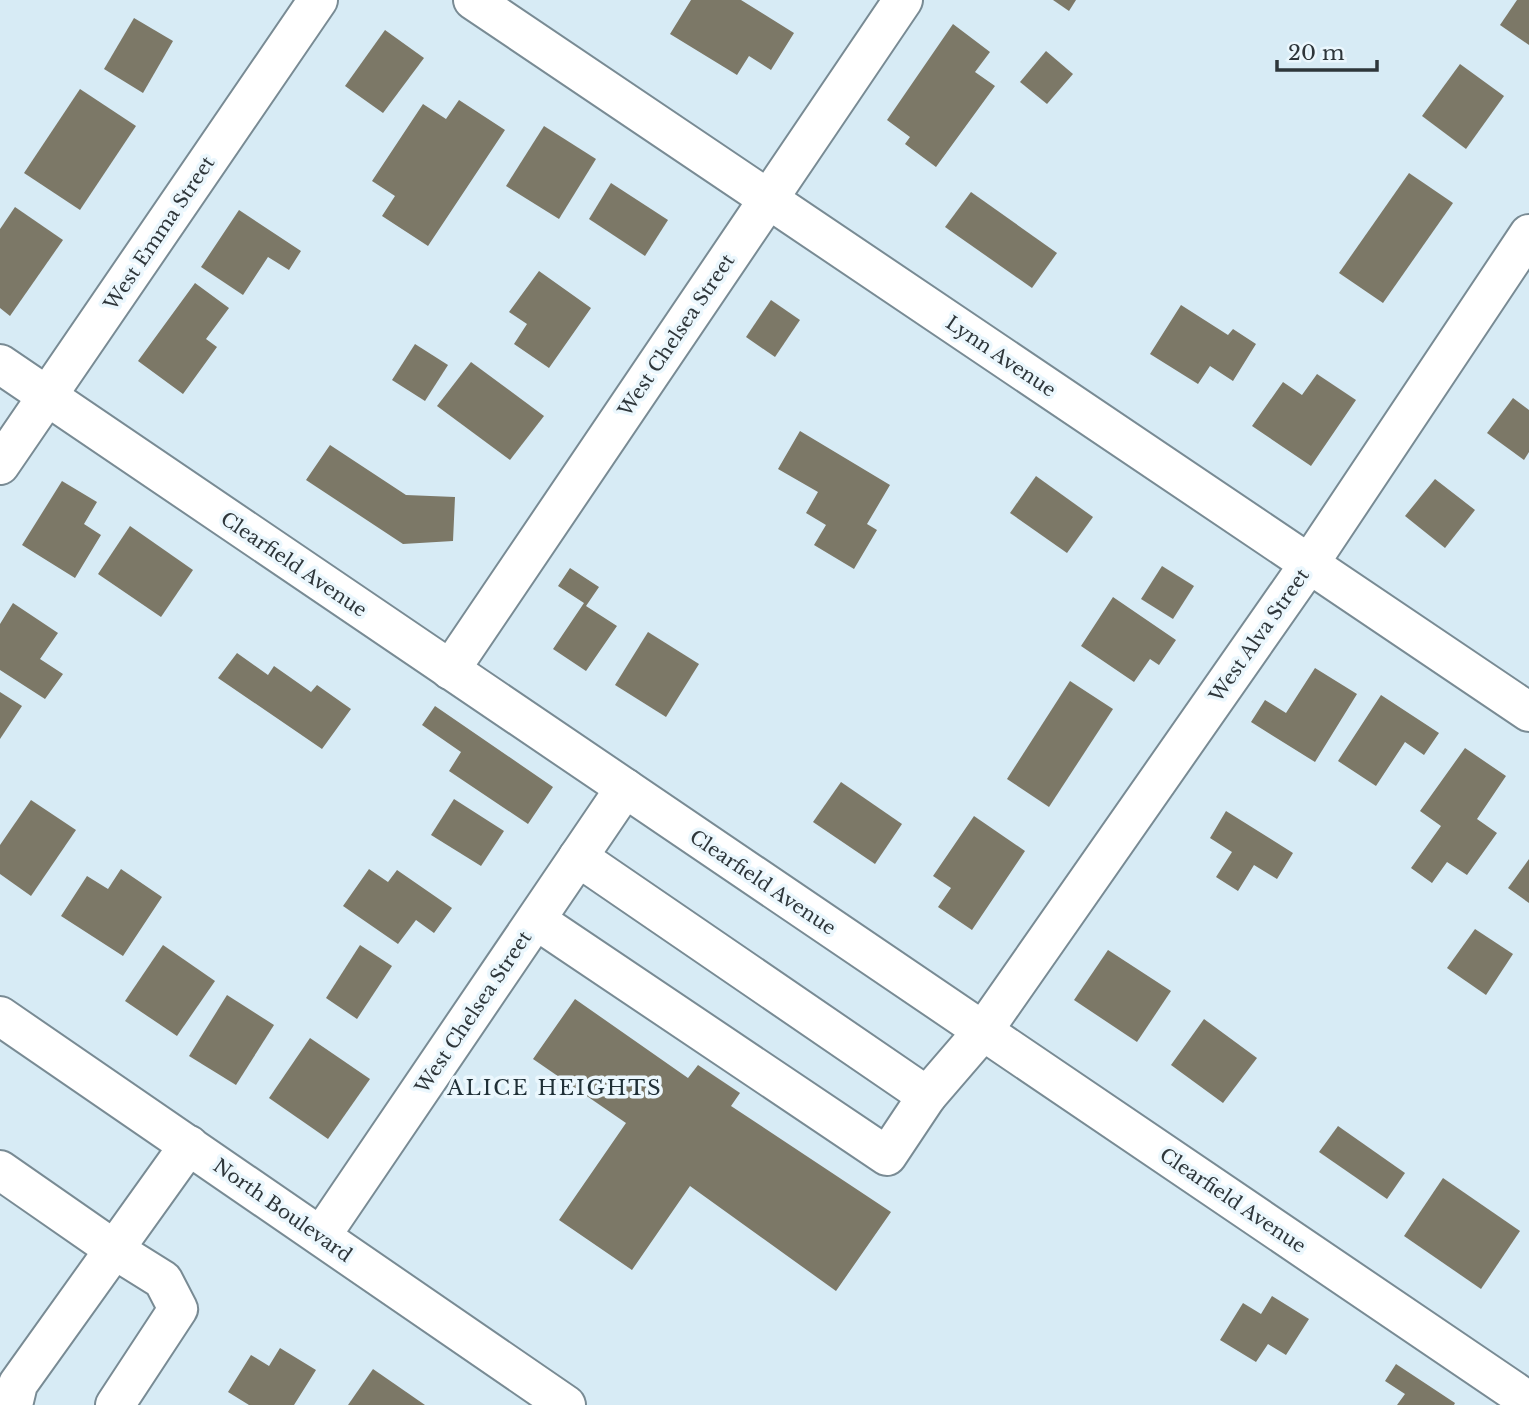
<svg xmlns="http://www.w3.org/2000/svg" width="1529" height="1405" font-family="'Libre Baskerville',serif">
<rect width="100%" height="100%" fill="#d7ebf5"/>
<g fill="#7c7867">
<polygon points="691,0 741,0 794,33 771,70 749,56 737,75 670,34"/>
<polygon points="1053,0 1076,0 1069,11"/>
<polygon points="1517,0 1529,0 1529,45 1500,25"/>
<polygon points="134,18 173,41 143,93 104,69"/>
<polygon points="953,24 990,52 975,72 995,86 936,167 905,144 910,137 887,120"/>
<polygon points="385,30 424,58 383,113 345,86"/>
<polygon points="1046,51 1073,74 1047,104 1020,82"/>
<polygon points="1460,64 1504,96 1466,149 1422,116"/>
<polygon points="80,89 136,126 80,210 24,173"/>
<polygon points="459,100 505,130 428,246 382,216 395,196 372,181 423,104 446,119"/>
<polygon points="544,126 596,159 559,219 506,186"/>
<polygon points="1409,173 1453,203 1383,303 1339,273"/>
<polygon points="611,183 668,220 645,256 589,219"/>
<polygon points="971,192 1057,253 1032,288 945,227"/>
<polygon points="15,207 63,240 10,316 0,308 0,229"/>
<polygon points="239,210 301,251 289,270 268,257 243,295 201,267"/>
<polygon points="539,271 591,308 549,368 514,344 527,324 509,312"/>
<polygon points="195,283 229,308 206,339 217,347 183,394 138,361"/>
<polygon points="771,300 800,320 775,357 746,337"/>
<polygon points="1181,305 1228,335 1233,329 1256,344 1233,381 1210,366 1198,384 1150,354"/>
<polygon points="415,344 448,365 425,401 392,380"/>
<polygon points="471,362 544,416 510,460 437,406"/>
<polygon points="1317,374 1356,400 1311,466 1252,426 1283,382 1302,395"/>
<polygon points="1513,398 1529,410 1529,452 1524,460 1487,433"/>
<polygon points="800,431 890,485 867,524 877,530 854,569 814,545 826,525 806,513 818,492 778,469"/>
<polygon points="330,445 406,495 455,497 453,541 403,544 306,480"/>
<polygon points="1036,476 1093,517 1067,553 1010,513"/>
<polygon points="1435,479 1475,510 1445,548 1405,516"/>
<polygon points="62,481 97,502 84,524 101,535 75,578 22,545"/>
<polygon points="130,526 193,570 161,617 98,574"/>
<polygon points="1162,566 1194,586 1173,619 1141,599"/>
<polygon points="570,568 599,587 586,606 617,626 586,671 553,649 584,603 558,586"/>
<polygon points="1113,597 1176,640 1159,665 1150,659 1134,682 1081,646"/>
<polygon points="13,603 58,633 40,659 63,674 45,699 0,670 0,624"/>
<polygon points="648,632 699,664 666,717 615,685"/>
<polygon points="237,653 268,675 274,666 311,692 317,685 351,709 322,749 218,678"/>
<polygon points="1315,668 1357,694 1315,762 1251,722 1265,700 1286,713"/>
<polygon points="1070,681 1113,709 1049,807 1007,779"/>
<polygon points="0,692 22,706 0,739"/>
<polygon points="1381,695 1439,733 1424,755 1405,742 1376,786 1338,761"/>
<polygon points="435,706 553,787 528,824 449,771 461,752 422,725"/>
<polygon points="1465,748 1506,776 1477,819 1497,833 1467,875 1447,862 1432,883 1411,868 1441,826 1420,811"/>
<polygon points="841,782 902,824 875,864 813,822"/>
<polygon points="454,799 504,831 481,866 431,835"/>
<polygon points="31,800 76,830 31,896 0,874 0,845"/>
<polygon points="1226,811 1293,853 1277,879 1254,865 1238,891 1216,877 1232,852 1210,838"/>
<polygon points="974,816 1025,851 972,930 938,907 951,888 933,876"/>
<polygon points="1529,859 1529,903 1508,888"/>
<polygon points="121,869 162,897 123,956 61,916 87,876 108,889"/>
<polygon points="369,869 388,882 397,870 452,908 434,933 416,920 398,944 343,906"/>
<polygon points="1475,929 1513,954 1486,995 1447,968"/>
<polygon points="163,945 215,981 177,1036 125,1001"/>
<polygon points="360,945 392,966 357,1019 326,998"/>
<polygon points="1108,950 1171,991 1137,1042 1074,1000"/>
<polygon points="227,995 274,1025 236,1085 189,1056"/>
<polygon points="575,999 688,1078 698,1065 740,1093 731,1106 891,1212 836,1291 690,1186 632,1270 559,1220 626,1123 533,1059"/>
<polygon points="1204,1019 1257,1058 1223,1103 1171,1065"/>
<polygon points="310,1038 370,1079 328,1139 269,1098"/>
<polygon points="1338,1126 1405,1173 1387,1199 1319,1152"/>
<polygon points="1443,1178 1520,1231 1481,1289 1404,1236"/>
<polygon points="1272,1296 1309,1319 1286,1355 1268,1344 1256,1362 1220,1340 1243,1303 1261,1314"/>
<polygon points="280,1348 316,1370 294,1405 249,1405 228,1392 251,1355 269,1366"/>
<polygon points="1396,1364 1455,1403 1454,1405 1397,1405 1405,1394 1385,1381"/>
<polygon points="373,1369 425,1405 348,1405"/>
</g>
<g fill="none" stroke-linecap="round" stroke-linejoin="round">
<defs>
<g id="minor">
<polyline points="473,0 1529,712"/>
<polyline points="0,364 1527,1400"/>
<polyline points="0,465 318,0"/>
<polyline points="450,670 903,0"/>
<polyline points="536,920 887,1156 927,1096 578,857"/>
<polyline points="0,1016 566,1405"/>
<polyline points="927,1096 983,1031 1309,564 1529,234"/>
<polyline points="0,1170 115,1250 163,1280 178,1309 115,1405"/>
<polyline points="321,1236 625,788"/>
<polyline points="13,1405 18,1384 189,1145"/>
</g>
</defs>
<use href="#minor" stroke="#798b94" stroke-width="42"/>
<use href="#minor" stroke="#fff" stroke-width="38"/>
</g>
<g text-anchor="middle" stroke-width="7" stroke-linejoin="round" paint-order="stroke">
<g font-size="19" fill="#2e363a" stroke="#ebf7fd">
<text transform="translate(159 233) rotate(-56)" y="7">West Emma Street</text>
<text transform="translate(676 335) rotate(-56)" y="7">West Chelsea Street</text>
<text transform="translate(1001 356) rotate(34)" y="7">Lynn Avenue</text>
<text transform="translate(294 564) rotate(34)" y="7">Clearfield Avenue</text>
<text transform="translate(1259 635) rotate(-55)" y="7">West Alva Street</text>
<text transform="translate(763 882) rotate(34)" y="7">Clearfield Avenue</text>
<text transform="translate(473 1012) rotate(-56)" y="7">West Chelsea Street</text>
<text transform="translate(1233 1200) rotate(34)" y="7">Clearfield Avenue</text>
<text transform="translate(283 1210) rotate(35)" y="7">North Boulevard</text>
</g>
<g font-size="21" letter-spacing="2" fill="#1f2f36" stroke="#ebf7fd">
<text x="555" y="1095">ALICE HEIGHTS</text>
</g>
</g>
<path d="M1277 60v10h100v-10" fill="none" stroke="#2e363a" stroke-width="3.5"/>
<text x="1288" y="60" font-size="21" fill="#2e363a" stroke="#ebf7fd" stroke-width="5" paint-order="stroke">20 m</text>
</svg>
